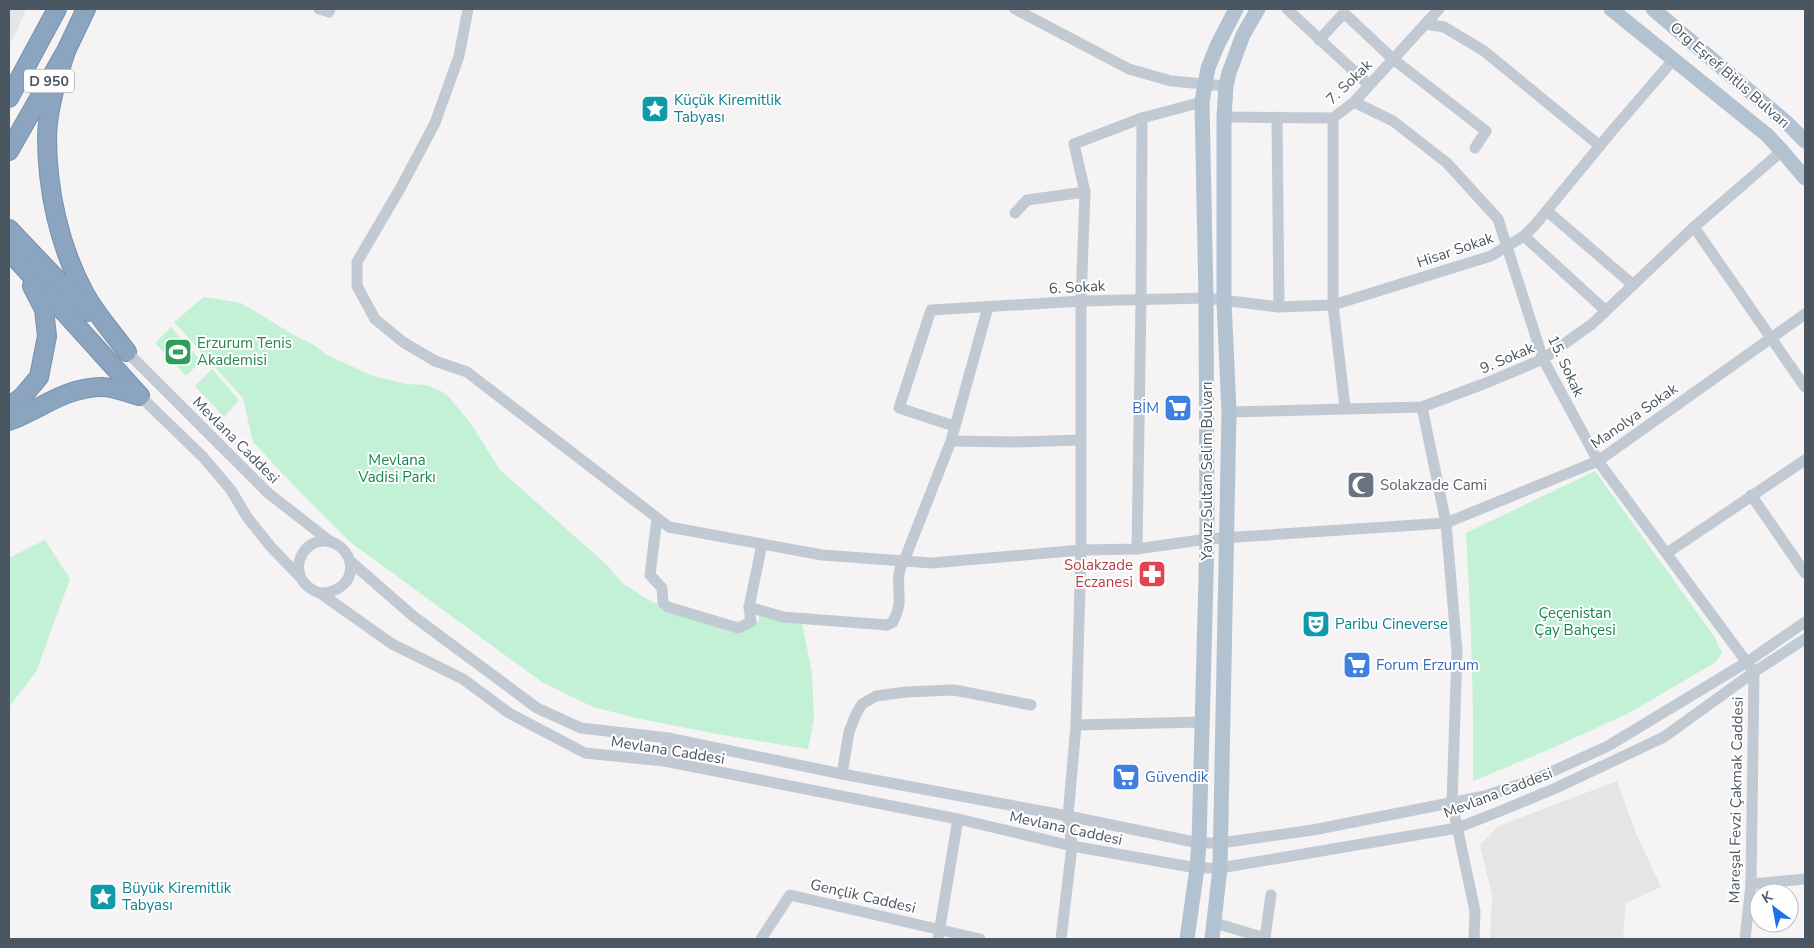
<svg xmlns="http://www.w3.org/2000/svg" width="1814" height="948" font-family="'Nunito Sans',sans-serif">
<rect width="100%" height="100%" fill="#f5f3f3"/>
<g fill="#e6e4e5">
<polygon points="9,9 26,9 16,33 9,45"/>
<polygon points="1617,781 1635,831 1661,887 1626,903 1623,939 1490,939 1492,896 1480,845 1498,826"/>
</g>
<g fill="#c3f1d5">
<polygon points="204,297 241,303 294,335 314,345 327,355 373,376 406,384 426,385 441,391 449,397 471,424 500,470 608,566 622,583 652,602 745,629 759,621 759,610 801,618 812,673 814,719 808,749 717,734 636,718 593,707 542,682 350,542 300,492 253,442 243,398 174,322"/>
<polygon points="171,327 201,361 186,376 155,343"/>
<polygon points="212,369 239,400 224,417 195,386"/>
<path d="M 1595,471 L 1714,636 L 1722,653 L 1716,662 L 1629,713 L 1548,750 L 1473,781 C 1474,698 1471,616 1466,533 Z"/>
<polygon points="45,540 70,579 36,672 9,707 9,558"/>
</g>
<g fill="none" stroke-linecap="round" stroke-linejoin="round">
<defs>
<g id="highway">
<path d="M 66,51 C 57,79 48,107 47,136 C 47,190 59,246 85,294 C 96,314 113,333 127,352"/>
<polyline points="9,98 57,9"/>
<polyline points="9,151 66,51 86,9"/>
<polyline points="9,229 88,312"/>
<polyline points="9,251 140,396"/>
<polyline points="9,407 23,396 39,377 47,336 44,309 32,286"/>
<path d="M 9,421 C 41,409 66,387 102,387 C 114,387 128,393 140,396"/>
</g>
</defs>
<use href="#highway" stroke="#7690ad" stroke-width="20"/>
<g stroke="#c1cad2" stroke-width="11">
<polyline points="319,9 329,12 330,9"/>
<polyline points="468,9 459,56 435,123 401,187 357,262 357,286 375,319 403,342 435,361 467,372 669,527 822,555 932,563 1081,550 1137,549 1207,539 1446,523 1598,461 1805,314"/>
<polyline points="1015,9 1129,69 1171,81 1226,86"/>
<polyline points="1287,9 1369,85"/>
<polyline points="1425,24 1444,27 1484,51 1600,146"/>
<polyline points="1319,40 1344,13 1393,59 1486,131 1475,148"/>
<polyline points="1354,102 1393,121 1447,163 1498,219 1543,359 1598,461 1754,672 1751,884 1745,939"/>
<polyline points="1224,117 1333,118 1354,102 1439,9"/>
<polyline points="1277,117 1279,307"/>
<polyline points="1333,118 1333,305 1345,407"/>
<polyline points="1547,211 1632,284"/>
<polyline points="1015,213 1027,200 1085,192"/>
<polyline points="1694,227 1805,387"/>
<polyline points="1524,236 1606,311"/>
<polyline points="127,352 268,493 331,542"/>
<polyline points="140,396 203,457 231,490 247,517 271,547 300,577"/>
<polyline points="1422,407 1446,523 1457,652 1452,803 1475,911 1474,939"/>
<polyline points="1229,412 1422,407 1486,383 1543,359 1592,324 1694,227 1782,151"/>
<polyline points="954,426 899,408 931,310 1081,301 1206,298 1279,307 1333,305 1491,256 1524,236 1535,225 1612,131 1674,59"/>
<polyline points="951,441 1013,442 1081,440"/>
<polyline points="1751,495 1805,573"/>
<polyline points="657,518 650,575 662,588 663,603 668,607 738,628 751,622 749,607 762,544"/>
<polyline points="1137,549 1141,300 1142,118"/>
<polyline points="1667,553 1805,460"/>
<polyline points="350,561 413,616 537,708 581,728 668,738 842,774 1068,816 1199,843 1220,843 1313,830 1485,796 1538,778 1608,746 1747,662 1805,622"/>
<path d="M 320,593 C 337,593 354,582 350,562 C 348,554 343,548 336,544 C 304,528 279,579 320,593 L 392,644 L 463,679 L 509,713 L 585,753 L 664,761 L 958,819 L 1072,846 L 1197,868 L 1220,868 L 1457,828 L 1498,812 L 1556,788 L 1664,737 L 1754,672 L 1805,639"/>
<path d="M 749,607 L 783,617 L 887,625 L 893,622 C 895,616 899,610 899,603 C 900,588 895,574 904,561 L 951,441 L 988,307"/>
<polyline points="1076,725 1202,722"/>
<polyline points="664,761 668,738"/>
<polyline points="842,774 849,732 856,714 862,704 876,696 906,692 954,690 1031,705"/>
<polyline points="1751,884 1805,879"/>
<polyline points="1215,923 1265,938 1271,895"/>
<polyline points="761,939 790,895 980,939"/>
<polyline points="938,939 958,819"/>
<polyline points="1061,939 1072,846 1068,816 1076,725 1081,550 1081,301 1085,192 1074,144 1142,118 1202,102"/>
</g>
<g stroke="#b3c2d1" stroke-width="15">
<polyline points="1611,9 1767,135 1782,151 1805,178"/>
<polyline points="1653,9 1787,123 1805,141"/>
<polyline points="1187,939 1197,868 1199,843 1207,539 1206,298 1202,102 1208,68 1217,46 1236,9"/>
<polyline points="1212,939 1220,868 1229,412 1224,301 1224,117 1226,86 1229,73 1243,35 1258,9"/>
</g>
<use href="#highway" stroke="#8ba5c1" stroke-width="18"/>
</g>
<defs>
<symbol id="sight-square" viewBox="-11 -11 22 22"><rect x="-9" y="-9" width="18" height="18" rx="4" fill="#0f9aa8" stroke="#fff"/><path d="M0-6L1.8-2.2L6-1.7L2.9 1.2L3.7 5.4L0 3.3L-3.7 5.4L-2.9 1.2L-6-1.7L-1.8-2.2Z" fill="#fff"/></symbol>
<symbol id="stadium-square" viewBox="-11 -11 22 22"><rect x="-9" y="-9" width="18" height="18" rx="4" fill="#2e9e5b" stroke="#fff"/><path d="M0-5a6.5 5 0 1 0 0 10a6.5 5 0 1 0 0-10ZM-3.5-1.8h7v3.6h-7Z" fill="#fff"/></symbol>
<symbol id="supermarket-square" viewBox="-11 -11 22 22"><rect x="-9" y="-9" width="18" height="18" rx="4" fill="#3f7fe0" stroke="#fff"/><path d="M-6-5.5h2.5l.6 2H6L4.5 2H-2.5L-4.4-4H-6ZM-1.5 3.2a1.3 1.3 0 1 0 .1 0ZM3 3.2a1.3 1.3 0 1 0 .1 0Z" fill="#fff"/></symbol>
<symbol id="mosque-square" viewBox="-11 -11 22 22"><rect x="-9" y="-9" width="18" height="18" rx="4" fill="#6b7280" stroke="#fff"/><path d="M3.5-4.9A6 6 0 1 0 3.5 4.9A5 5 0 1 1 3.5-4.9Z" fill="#fff"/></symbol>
<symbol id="pharmacy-square" viewBox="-11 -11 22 22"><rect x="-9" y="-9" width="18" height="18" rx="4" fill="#e0444e" stroke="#fff"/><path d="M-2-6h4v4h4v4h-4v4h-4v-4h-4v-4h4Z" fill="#fff"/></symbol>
<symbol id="theatre-square" viewBox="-11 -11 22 22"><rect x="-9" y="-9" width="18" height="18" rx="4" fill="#0f9aa8" stroke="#fff"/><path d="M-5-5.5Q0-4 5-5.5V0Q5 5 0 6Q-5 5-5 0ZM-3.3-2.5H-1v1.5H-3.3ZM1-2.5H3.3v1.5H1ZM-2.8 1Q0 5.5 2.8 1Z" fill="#fff"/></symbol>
</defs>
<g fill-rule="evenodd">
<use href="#sight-square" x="639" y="93" width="32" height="32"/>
<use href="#stadium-square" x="162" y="336" width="32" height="32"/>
<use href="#supermarket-square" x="1162" y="392" width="32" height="32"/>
<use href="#mosque-square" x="1345" y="469" width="32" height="32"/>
<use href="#pharmacy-square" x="1136" y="558" width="32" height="32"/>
<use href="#theatre-square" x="1300" y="608" width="32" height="32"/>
<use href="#supermarket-square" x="1341" y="649" width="32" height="32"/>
<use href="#supermarket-square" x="1110" y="761" width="32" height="32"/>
<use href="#sight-square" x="87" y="881" width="32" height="32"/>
</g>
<g text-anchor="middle" stroke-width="4" stroke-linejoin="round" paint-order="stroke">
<rect fill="#fff" stroke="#808990" stroke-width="1" x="24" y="69.5" width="50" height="23" rx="4"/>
<g font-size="14" font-weight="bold" fill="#4a5661">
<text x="49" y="86">D 950</text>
</g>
<g font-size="15" fill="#4a5661" stroke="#fff">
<text transform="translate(1730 75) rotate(41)" y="5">Org Eşref Bitlis Bulvarı</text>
<text transform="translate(1349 82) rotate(-44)" y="5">7. Sokak</text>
<text transform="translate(1455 250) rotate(-19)" y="5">Hisar Sokak</text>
<text transform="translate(1077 287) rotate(-3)" y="5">6. Sokak</text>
<text transform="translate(1507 358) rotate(-23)" y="5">9. Sokak</text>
<text transform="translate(1566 366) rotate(65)" y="5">15. Sokak</text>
<text transform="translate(1634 416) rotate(-35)" y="5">Manolya Sokak</text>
<text transform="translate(236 440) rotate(45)" y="5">Mevlana Caddesi</text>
<text transform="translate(1207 471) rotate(-90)" y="5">Yavuz Sultan Selim Bulvarı</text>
<text transform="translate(668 750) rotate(9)" y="5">Mevlana Caddesi</text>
<text transform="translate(1498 793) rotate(-21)" y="5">Mevlana Caddesi</text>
<text transform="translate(1736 800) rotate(-89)" y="5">Mareşal Fevzi Çakmak Caddesi</text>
<text transform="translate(1066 828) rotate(12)" y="5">Mevlana Caddesi</text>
<text transform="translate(863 896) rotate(13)" y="5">Gençlik Caddesi</text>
</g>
<g font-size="15" fill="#0d838f" stroke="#fff" text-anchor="start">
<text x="674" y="105">Küçük Kiremitlik<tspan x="674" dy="17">Tabyası</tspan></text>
<text x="1335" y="629">Paribu Cineverse</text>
<text x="122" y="893">Büyük Kiremitlik<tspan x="122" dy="17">Tabyası</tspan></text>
</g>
<g font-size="15" fill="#27864d" stroke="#fff" text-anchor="start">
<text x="197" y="348">Erzurum Tenis<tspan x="197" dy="17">Akademisi</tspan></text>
</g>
<g font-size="15" fill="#366cbe" stroke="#fff" text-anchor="start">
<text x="1159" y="413" text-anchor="end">BİM</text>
<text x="1376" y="670">Forum Erzurum</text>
<text x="1145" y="782">Güvendik</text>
</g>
<g font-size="15" fill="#17864f" stroke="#fff">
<text x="397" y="465">Mevlana<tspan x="397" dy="17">Vadisi Parkı</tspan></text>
<text x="1575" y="618">Çeçenistan<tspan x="1575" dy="17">Çay Bahçesi</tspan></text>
</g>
<g font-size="15" fill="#5b616d" stroke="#fff" text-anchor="start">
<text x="1380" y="490">Solakzade Cami</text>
</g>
<g font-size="15" fill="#be3a42" stroke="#fff" text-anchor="end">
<text x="1133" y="570">Solakzade<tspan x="1133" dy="17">Eczanesi</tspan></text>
</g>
</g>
<rect width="1814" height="948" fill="none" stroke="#4a5661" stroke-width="20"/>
<g transform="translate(1774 908) rotate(328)"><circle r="24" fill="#ffffff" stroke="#b7bbc0"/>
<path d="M0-4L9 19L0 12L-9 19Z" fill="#1a73e8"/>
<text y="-8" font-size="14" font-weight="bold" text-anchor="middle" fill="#4a5661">K</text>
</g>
</svg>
